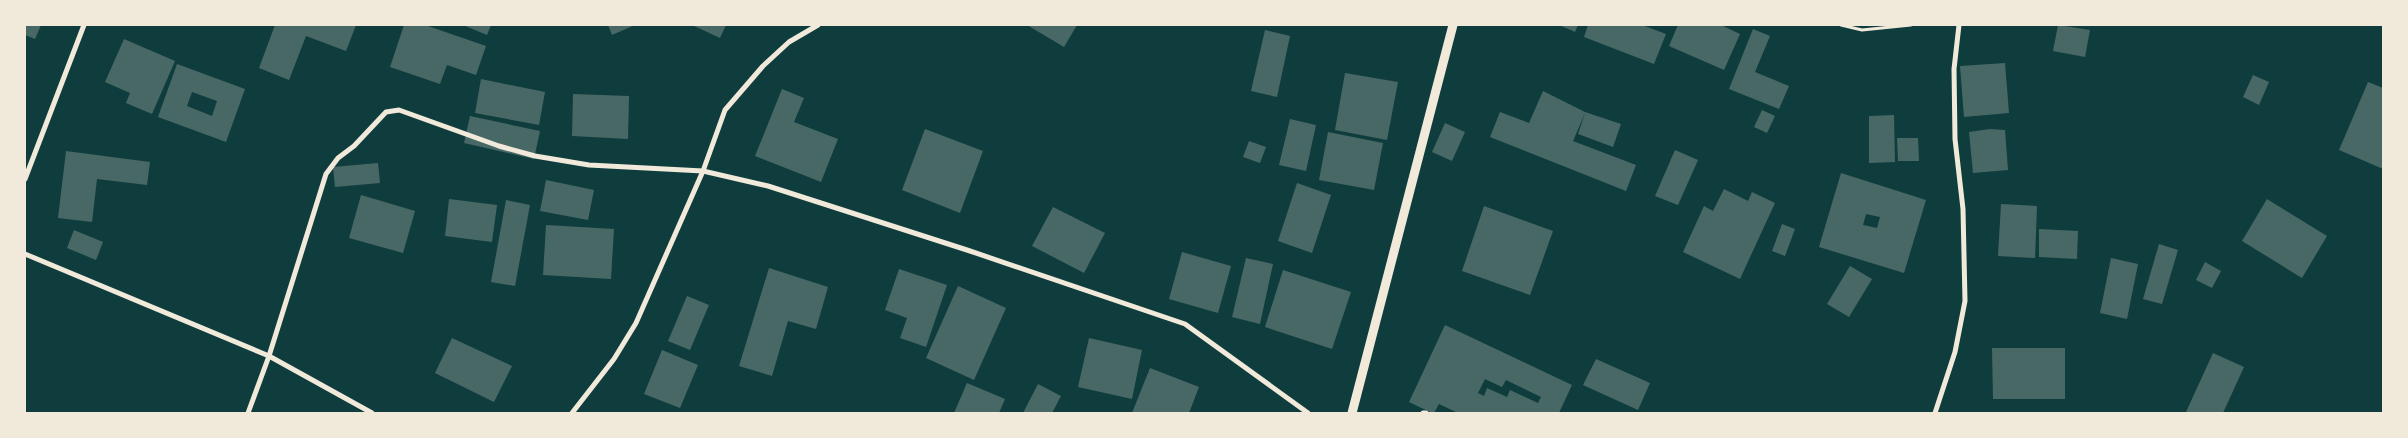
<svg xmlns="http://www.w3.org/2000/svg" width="2408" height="438" font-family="Lato,sans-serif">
<rect width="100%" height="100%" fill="#0f3d3e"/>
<g fill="#486865" fill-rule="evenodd">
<polygon points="25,25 41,25 35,39 25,35"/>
<polygon points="275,25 356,25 346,51 306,36 289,80 259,68"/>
<polygon points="404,25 425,25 486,46 476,75 447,65 440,84 390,67"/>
<polygon points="463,25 491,25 487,35"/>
<polygon points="608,25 635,25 612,35"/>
<polygon points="692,25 726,25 720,38"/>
<polygon points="1027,25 1077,25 1064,47"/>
<polygon points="1559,25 1578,25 1575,32"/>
<polygon points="1588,25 1642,25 1666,34 1654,64 1584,37"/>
<polygon points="1678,25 1721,25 1740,34 1724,70 1669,46"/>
<polygon points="2058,25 2090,30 2085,57 2053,51"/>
<polygon points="1753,29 1770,36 1755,72 1789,86 1779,109 1729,89"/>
<polygon points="1265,30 1290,36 1277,97 1251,91"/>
<polygon points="124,39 175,61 152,114 126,103 130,93 105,82"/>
<polygon points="2005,63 2009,113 1964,117 1960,66"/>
<path d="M 177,64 L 245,89 L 226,142 L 158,117 ZM 192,92 L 217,101 L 212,116 L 187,106 Z"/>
<polygon points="1345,73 1398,82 1387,140 1335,130"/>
<polygon points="2253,75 2269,82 2259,105 2243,97"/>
<polygon points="481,79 545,92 539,125 475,113"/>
<polygon points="2368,82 2383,88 2383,169 2339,150"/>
<polygon points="782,89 804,98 794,122 838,139 821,182 755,156"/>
<polygon points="1543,91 1585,112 1621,124 1613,147 1578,134 1585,113 1573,141 1636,165 1626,191 1490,137 1500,112 1529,123"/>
<polygon points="573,94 629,96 628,139 572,136"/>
<polygon points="1762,110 1775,116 1767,133 1754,127"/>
<polygon points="1894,115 1895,162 1869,163 1869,116"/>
<polygon points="470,116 540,131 534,159 464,143"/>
<polygon points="1290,119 1316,125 1306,171 1279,165"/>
<polygon points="1445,123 1465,132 1452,161 1432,152"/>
<polygon points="925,129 983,151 960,213 902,190"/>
<polygon points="1990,129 2005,130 2008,170 1973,173 1969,132"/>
<polygon points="1328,132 1383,143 1374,190 1319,180"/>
<polygon points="1897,138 1918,138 1919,161 1898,161"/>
<polygon points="1249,141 1266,147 1260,163 1243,157"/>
<polygon points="1675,150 1698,160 1678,205 1655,196"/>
<polygon points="66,151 150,162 147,185 97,179 92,222 58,218"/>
<polygon points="378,163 380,183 335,187 333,167"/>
<path d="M 1841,173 L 1926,200 L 1904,273 L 1819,247 ZM 1866,214 L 1880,217 L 1877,228 L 1863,225 Z"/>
<polygon points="546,180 594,190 588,220 540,211"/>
<polygon points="1297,183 1331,195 1312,253 1278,241"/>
<polygon points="1724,189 1748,201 1752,192 1775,203 1740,279 1683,252 1704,206 1713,211"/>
<polygon points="361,195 415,211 403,253 349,238"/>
<polygon points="449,199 497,205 492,242 445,236"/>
<polygon points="2267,199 2327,236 2302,278 2242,241"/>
<polygon points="506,200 530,205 515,286 491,282"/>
<polygon points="2001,204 2037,206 2035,258 1998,256"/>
<polygon points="1484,206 1553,231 1530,295 1462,271"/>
<polygon points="1053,207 1105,233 1084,273 1032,246"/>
<polygon points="1782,224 1795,229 1785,256 1772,251"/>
<polygon points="546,225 614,229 611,279 543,275"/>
<polygon points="2039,229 2078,231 2077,259 2039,257"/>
<polygon points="74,230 103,242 96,260 67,248"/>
<polygon points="2159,244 2178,250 2162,304 2143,299"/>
<polygon points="1182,252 1231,266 1218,313 1169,299"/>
<polygon points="1246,258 1273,264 1260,324 1232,317"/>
<polygon points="2111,258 2138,264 2127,319 2100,313"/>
<polygon points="2205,262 2221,271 2212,288 2196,280"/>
<polygon points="1850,266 1872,279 1849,317 1827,304"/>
<polygon points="769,268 828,287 816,329 788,321 772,376 739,366"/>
<polygon points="899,269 947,285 926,347 900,338 907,318 885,310"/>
<polygon points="1283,270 1351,292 1332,349 1265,327"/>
<polygon points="958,286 1006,308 974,380 926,358"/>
<polygon points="687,296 709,305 690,350 668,341"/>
<path d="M 1445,325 L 1572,385 L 1559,413 L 1458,413 L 1439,404 L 1434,413 L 1432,413 L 1409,402 ZM 1485,379 L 1502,387 L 1506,380 L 1541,397 L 1538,403 L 1510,390 L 1507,397 L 1487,388 L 1484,396 L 1478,393 Z"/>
<polygon points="452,338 512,366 494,402 435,373"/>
<polygon points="1089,338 1142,350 1132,399 1078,387"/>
<polygon points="1992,348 2065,348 2065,399 1993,399"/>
<polygon points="662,350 698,365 680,408 644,394"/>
<polygon points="2213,353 2244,367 2223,413 2189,413 2186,412"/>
<polygon points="1596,359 1650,383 1638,410 1583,385"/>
<polygon points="1150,368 1199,387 1189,413 1132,413"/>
<polygon points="967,383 1005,399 999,413 954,413"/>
<polygon points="1038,384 1061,396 1052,413 1023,413"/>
</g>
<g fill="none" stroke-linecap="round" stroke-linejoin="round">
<polyline stroke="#f1e9da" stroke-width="3" points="1841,25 1862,30 1911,25"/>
<g stroke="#f1e9da" stroke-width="5">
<polyline points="25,179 84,25"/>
<polyline points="25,254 269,356 372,413"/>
<polyline points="248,413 269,356 326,174 338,158 354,146 386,112 399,110 499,146 535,156 589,165 703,171 768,186 967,250 1185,324 1308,413"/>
<polyline points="572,413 614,359 636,323 703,171 725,110 763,66 789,42 818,25"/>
<polyline points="1423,413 1426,413"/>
<polyline points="1935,413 1955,352 1965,301 1963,209 1955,139 1954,69 1959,25"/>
</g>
<polyline stroke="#f1e9da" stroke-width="9" points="1352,413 1453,25"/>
</g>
<rect width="2408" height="438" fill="none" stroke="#f1e9da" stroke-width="52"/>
</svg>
